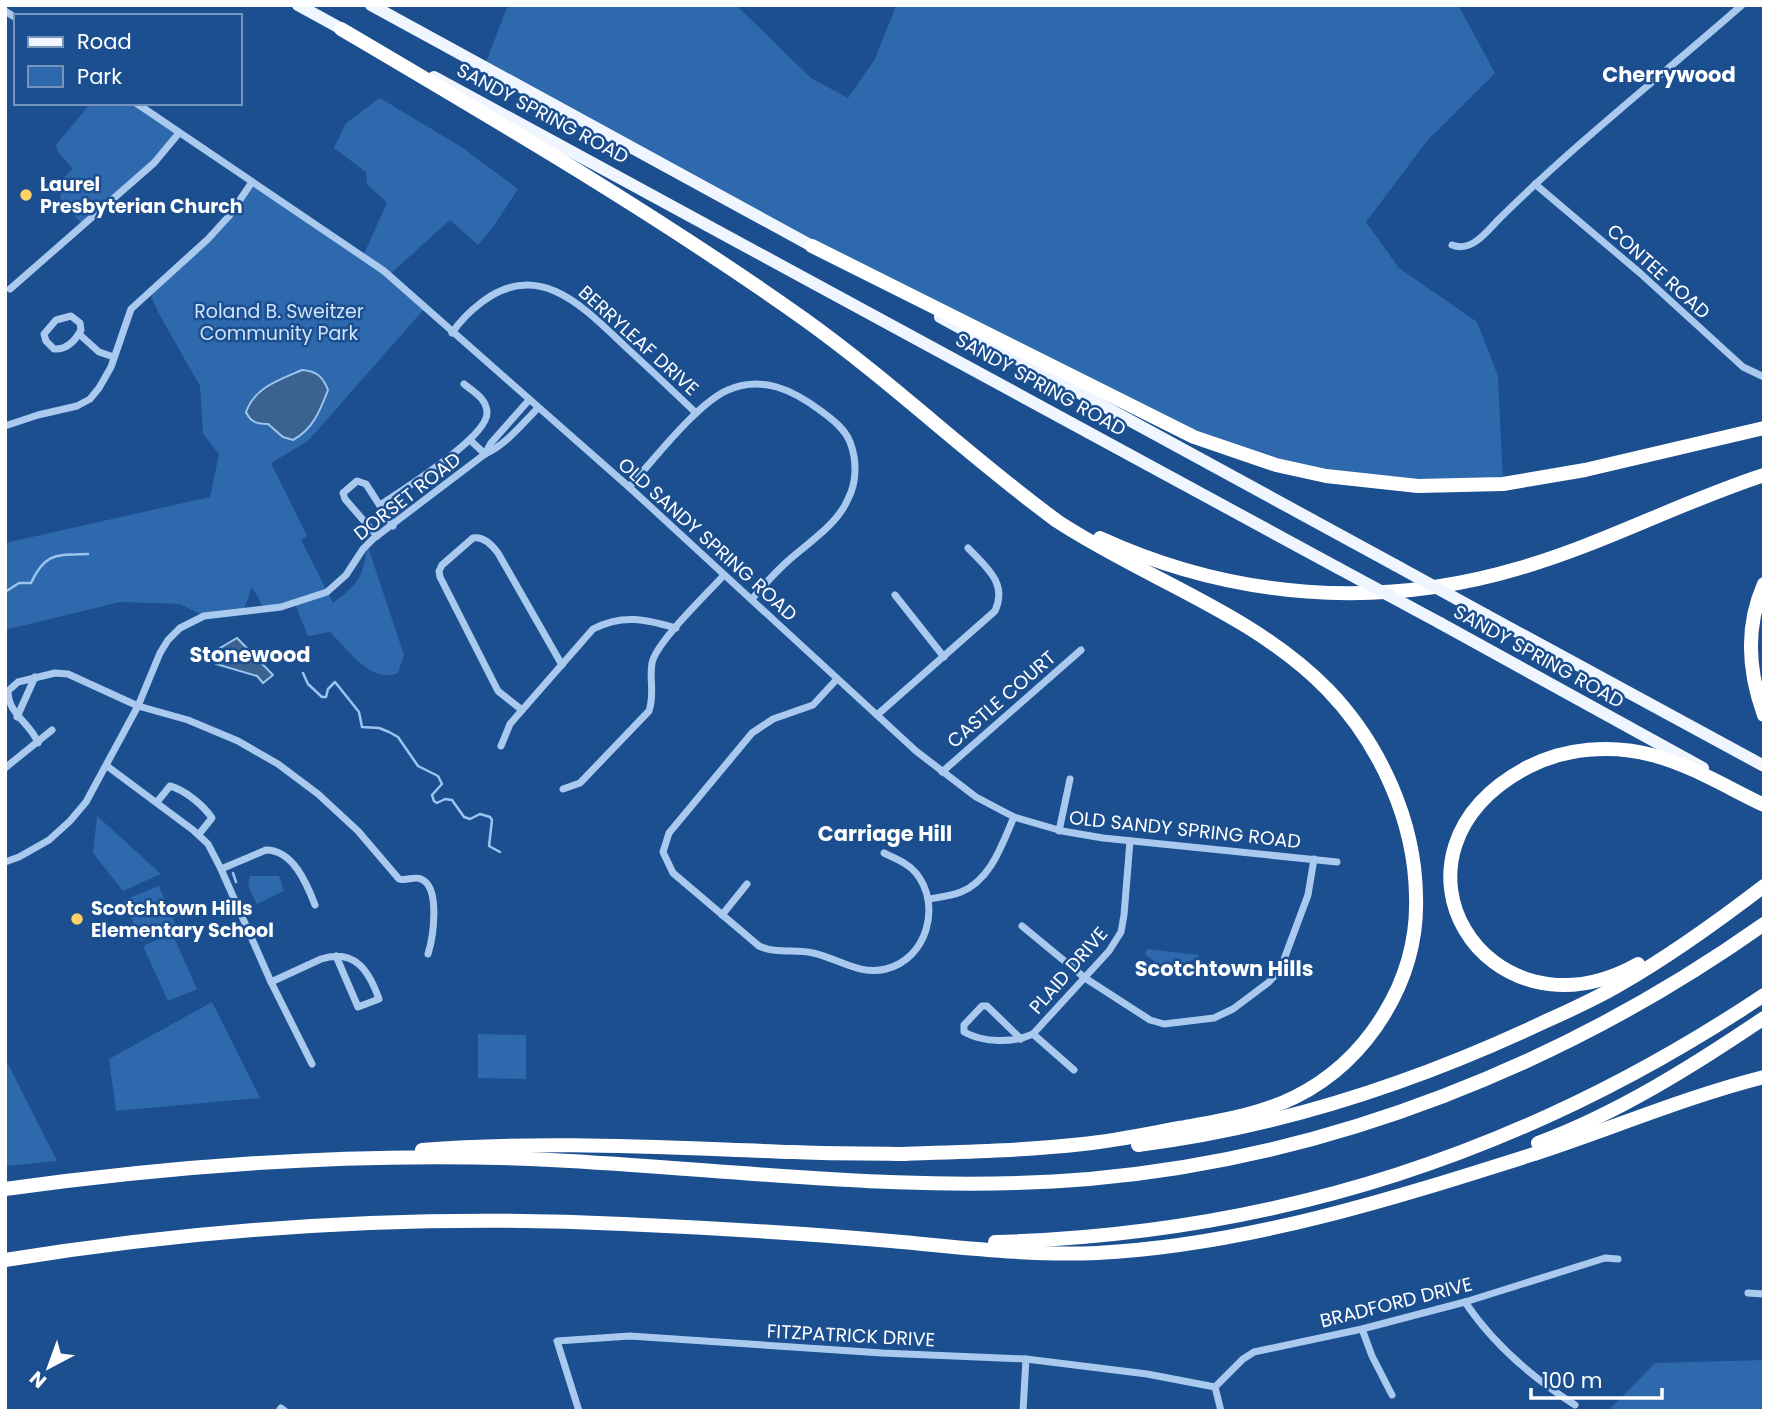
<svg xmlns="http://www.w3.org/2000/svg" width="1769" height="1416" font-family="Poppins,sans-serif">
<rect width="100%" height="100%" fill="#1b4f8f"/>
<g fill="#2e69ad">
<polygon points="508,5 736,5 811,78 848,98 875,59 896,6 898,5 1458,5 1495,73 1427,141 1366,222 1399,268 1477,322 1498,376 1503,484 1367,482 1232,451 1024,352 484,67"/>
<path d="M 380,98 L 460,146 L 518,189 L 493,227 L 478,245 L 450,220 L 389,275 L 425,308 L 308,441 L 271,463 L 307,536 L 301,540 L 333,603 C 359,584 364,576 367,544 L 404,655 L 398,673 C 371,684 348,650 330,632 L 308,636 L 295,604 L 265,610 L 252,587 L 243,612 L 204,616 L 180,604 L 120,602 L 5,630 L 5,543 L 210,497 L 219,454 L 203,434 L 200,386 L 159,314 L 149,291 L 208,239 L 252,182 L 363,256 L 387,203 L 367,184 L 366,172 L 334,148 L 346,123 Z"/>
<polygon points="91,103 136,103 179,133 163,155 83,225 61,200 59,182 73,169 58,152 56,145"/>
<polygon points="97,816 161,874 123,891 93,853"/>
<polygon points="250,876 279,876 284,891 257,904 248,886"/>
<polygon points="159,886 176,927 141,941 124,900"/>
<polygon points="172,933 197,989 168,1001 143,946"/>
<polygon points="1147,949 1199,955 1198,958 1169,969 1163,968 1145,954"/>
<polygon points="212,1002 260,1098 116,1111 109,1059"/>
<polygon points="478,1034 526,1035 526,1079 478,1078"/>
<polygon points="5,1058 57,1161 5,1166"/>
<polygon points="1764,1360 1764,1411 1608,1411 1655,1363"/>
</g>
<g fill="#3c6290" stroke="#9cc4f0" stroke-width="2">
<path d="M 302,370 C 317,371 323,377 328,390 C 320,411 313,429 293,440 L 283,437 L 268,424 C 258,424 251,423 246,412 C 255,387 279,380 302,370 Z"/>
<polygon points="237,638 273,675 263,683 257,676 216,664 215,651"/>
</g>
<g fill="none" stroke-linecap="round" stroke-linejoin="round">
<g stroke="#9cc4f0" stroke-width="2.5">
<path d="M 5,592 L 19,583 L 31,583 C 45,552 57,555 88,554"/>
<polyline points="303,673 308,684 322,697 326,697 328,689 335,682 359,712 362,727 379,728 389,732 398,737 418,766 438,776 442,784 432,795 434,801 437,803 445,799 452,800 464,817 470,819 480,814 490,817 492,820 489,846 500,852"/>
<polyline points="233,873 236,882"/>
</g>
<g stroke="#a9c9ee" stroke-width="7">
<polyline points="5,11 16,18"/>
<polyline points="136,103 384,271 629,487 916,751 976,797 1014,817 1062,831 1103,838 1337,862"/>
<polyline points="1535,184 1640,273 1743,367 1764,377"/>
<path d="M 1452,245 C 1472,253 1487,231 1500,218 C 1576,143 1661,76 1742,5"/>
<polyline points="10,289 154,163 179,133"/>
<path d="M 71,316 L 80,323 L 81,330 C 75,341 66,350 54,349 L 46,341 L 44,334 L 56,320 Z"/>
<path d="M 452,333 C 460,321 470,311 482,302 C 541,257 587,311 629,350 C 652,371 674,392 696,413"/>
<polyline points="79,334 99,352 114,357"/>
<polyline points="5,426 38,415 77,406 90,399 99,388 111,367 131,309 208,239 229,216 252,182"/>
<polyline points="470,440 485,454"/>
<path d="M 485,454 C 507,444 522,424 538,408"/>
<path d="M 629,487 C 653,461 697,403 728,390 C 762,375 793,390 821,411 C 832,419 845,429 850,442 C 857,460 857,482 848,499 C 837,525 809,542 789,560 C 775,572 764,585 752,599"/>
<path d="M 380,505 C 401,491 487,438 487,413 C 487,399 474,392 464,384"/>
<polyline points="377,536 345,499 343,493 357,481 366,484 393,526"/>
<polyline points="895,595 944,657"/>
<path d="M 837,679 L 813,705 L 773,719 L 752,733 L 669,833 L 663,852 L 673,873 L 759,946 C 776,954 795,949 813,953 C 837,958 860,976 886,969 C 927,959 942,905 916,873 C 908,863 896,859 884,853"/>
<path d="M 522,710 L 498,691 L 440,577 L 439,571 L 442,565 L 473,538 C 484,536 492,545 498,553 L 562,665"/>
<path d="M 877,715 L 995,611 C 1008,583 986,567 968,548"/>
<polyline points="17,717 35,677"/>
<path d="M 38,743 C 31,723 8,715 8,691 L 18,682 L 55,673 L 68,674 L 138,706 L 188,720 L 238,741 L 278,764 L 318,794 L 358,831 L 399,879 C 406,881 415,876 421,879 C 441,887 433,938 428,954"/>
<path d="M 501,746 L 510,724 L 593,629 C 622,614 645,619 676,628"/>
<polyline points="107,766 193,830 208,844 221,869 271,982 312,1064"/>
<polyline points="5,768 52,730"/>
<polyline points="942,772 1081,650"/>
<path d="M 563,789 L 580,783 L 649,711 C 655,693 649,680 652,663 C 656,642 708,593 724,575"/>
<path d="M 157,802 L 170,786 C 185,790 203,805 212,818 L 199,834"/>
<polyline points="1059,831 1070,779"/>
<polyline points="5,862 19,857 49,840 70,821 86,802 138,706 160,653 168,640 180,628 204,616 281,607 327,592 346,575 363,549 373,539 485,454 491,443 529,400"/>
<path d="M 221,869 L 266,850 C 293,850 307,884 315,905"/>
<path d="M 929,899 C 939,897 951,896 961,892 C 991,880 1002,844 1014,817"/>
<polyline points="722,915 747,884"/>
<polyline points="1022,926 1085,978 1150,1020 1164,1024 1214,1018 1233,1009 1269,982 1280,970 1308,895 1314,859"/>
<path d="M 271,982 L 321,959 C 355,948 369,971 379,999 L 358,1007 L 336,956"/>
<polyline points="1033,1034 1074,1070"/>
<path d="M 1021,1039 L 987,1006 L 982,1006 L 964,1025 L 964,1032 C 984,1043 1013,1043 1033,1034 L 1109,951 L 1121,932 L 1124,915 L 1130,841"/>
<polyline points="1748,1293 1764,1294"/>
<path d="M 1465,1302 C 1493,1344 1533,1378 1575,1405"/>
<polyline points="1362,1329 1372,1356 1392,1395"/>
<polyline points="1215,1387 1243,1359 1254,1352 1362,1329 1465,1302 1605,1258 1618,1259"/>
<polyline points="1215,1387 1221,1411"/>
<polyline points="279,1411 281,1408 285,1411"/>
<polyline points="579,1411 557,1341 630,1336 882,1353 1026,1359 1147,1374 1215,1387"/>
<polyline points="1023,1411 1026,1359"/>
</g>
<g stroke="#f0f6ff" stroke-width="12">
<polyline points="298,5 349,33"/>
<polyline points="371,5 821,251"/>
<polyline points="434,77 1338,568"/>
<polyline points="940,317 1395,565"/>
<polyline points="1486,615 1764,766"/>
<polyline points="1440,623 1703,768"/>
</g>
<g stroke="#fff" stroke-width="14">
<path d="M 341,29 C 497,121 656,214 804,319 C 892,382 970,457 1057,521 C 1145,579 1253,613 1328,690 C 1380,744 1415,821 1416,896 C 1419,979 1369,1060 1295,1097 C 1259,1115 1218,1121 1179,1128 C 1147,1134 1115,1141 1083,1144 C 1021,1151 959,1152 896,1154"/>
<polyline points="812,246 1194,437 1276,465 1326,476 1418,486 1503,484 1585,470 1764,428"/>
<path d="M 1100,538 C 1233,599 1379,610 1520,568 C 1603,544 1681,502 1764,475"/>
<path d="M 1764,584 C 1745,627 1748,671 1764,715"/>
<path d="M 1638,964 C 1486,1049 1365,853 1528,767 C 1565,748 1611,744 1652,755 C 1691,765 1728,788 1764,805"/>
<path d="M 1538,1143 C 1618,1113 1693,1066 1764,1018"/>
<path d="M 1138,1145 C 1274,1128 1405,1086 1529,1029 C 1559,1015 1590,1002 1619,985 C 1670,956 1717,922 1764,886"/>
<path d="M 422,1150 C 546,1140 669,1148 794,1152 C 831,1154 868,1153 905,1154"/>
<path d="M 5,1189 C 185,1164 369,1151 551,1160 C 730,1169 910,1194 1089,1179 C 1331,1158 1566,1064 1764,924"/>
<path d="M 995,1242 C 1278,1234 1529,1152 1764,995"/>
<path d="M 5,1260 C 209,1227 416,1214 623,1224 C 712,1228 802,1233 891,1241 C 960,1247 1028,1256 1097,1253 C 1247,1245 1392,1199 1534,1154 C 1611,1129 1685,1097 1764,1077"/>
</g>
<g stroke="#f0f6ff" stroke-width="12">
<polyline points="1395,565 1486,615"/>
<polyline points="1338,568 1440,623"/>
</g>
</g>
<g fill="#ffd166" stroke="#1b4f8f" stroke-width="2.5">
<circle cx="26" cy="195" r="7"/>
<circle cx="77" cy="919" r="7"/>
</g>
<g text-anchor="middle" stroke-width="5" stroke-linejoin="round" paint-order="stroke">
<g font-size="19" fill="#fff" stroke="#1b4f8f">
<text transform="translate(543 113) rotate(28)" y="7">SANDY SPRING ROAD</text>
<text transform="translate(1659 271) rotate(42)" y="7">CONTEE ROAD</text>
<text transform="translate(639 340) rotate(42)" y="7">BERRYLEAF DRIVE</text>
<text transform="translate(1041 384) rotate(29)" y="7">SANDY SPRING ROAD</text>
<text transform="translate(407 496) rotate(-38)" y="7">DORSET ROAD</text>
<text transform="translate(708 539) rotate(42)" y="7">OLD SANDY SPRING ROAD</text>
<text transform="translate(1539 656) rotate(29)" y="7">SANDY SPRING ROAD</text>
<text transform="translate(1001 699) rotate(-41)" y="7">CASTLE COURT</text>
<text transform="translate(1185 829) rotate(6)" y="7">OLD SANDY SPRING ROAD</text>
<text transform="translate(1068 970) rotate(-49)" y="7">PLAID DRIVE</text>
<text transform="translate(1396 1302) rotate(-14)" y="7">BRADFORD DRIVE</text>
<text transform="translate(851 1335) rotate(3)" y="7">FITZPATRICK DRIVE</text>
</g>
<g font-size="19" font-weight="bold" fill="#fff" stroke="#1b4f8f" text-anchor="start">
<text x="40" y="191">Laurel<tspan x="40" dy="22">Presbyterian Church</tspan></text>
<text x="91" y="915">Scotchtown Hills<tspan x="91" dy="22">Elementary School</tspan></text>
</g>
<g font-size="19" fill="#cfe3fa" stroke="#1b4f8f">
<text x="279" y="318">Roland B. Sweitzer<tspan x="279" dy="22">Community Park</tspan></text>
</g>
<g font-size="21" font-weight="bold" fill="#fff" stroke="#1b4f8f">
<text x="1669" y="82">Cherrywood</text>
<text x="250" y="662">Stonewood</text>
<text x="885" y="841">Carriage Hill</text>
<text x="1224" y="976">Scotchtown Hills</text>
</g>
</g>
<rect width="1769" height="1416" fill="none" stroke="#ffffff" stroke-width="14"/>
<rect x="14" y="14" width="228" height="91" fill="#1b4f8f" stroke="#7695bc" stroke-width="2"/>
<rect x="28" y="37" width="35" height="10" fill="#f0f6ff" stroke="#7695bc" stroke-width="2"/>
<text x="77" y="49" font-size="21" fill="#ffffff">Road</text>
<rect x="28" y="66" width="35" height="21" fill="#2e69ad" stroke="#7695bc" stroke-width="2"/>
<text x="77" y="84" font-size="21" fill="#ffffff">Park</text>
<g transform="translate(49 1367) rotate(221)" stroke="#1b4f8f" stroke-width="5" paint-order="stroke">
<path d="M0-5L12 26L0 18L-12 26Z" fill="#ffffff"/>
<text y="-10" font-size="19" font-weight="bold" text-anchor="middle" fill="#ffffff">N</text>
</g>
<path d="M1531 1388v10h131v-10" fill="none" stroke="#ffffff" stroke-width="3.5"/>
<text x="1542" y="1388" font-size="21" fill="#ffffff" stroke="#1b4f8f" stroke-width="5" paint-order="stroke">100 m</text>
</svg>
